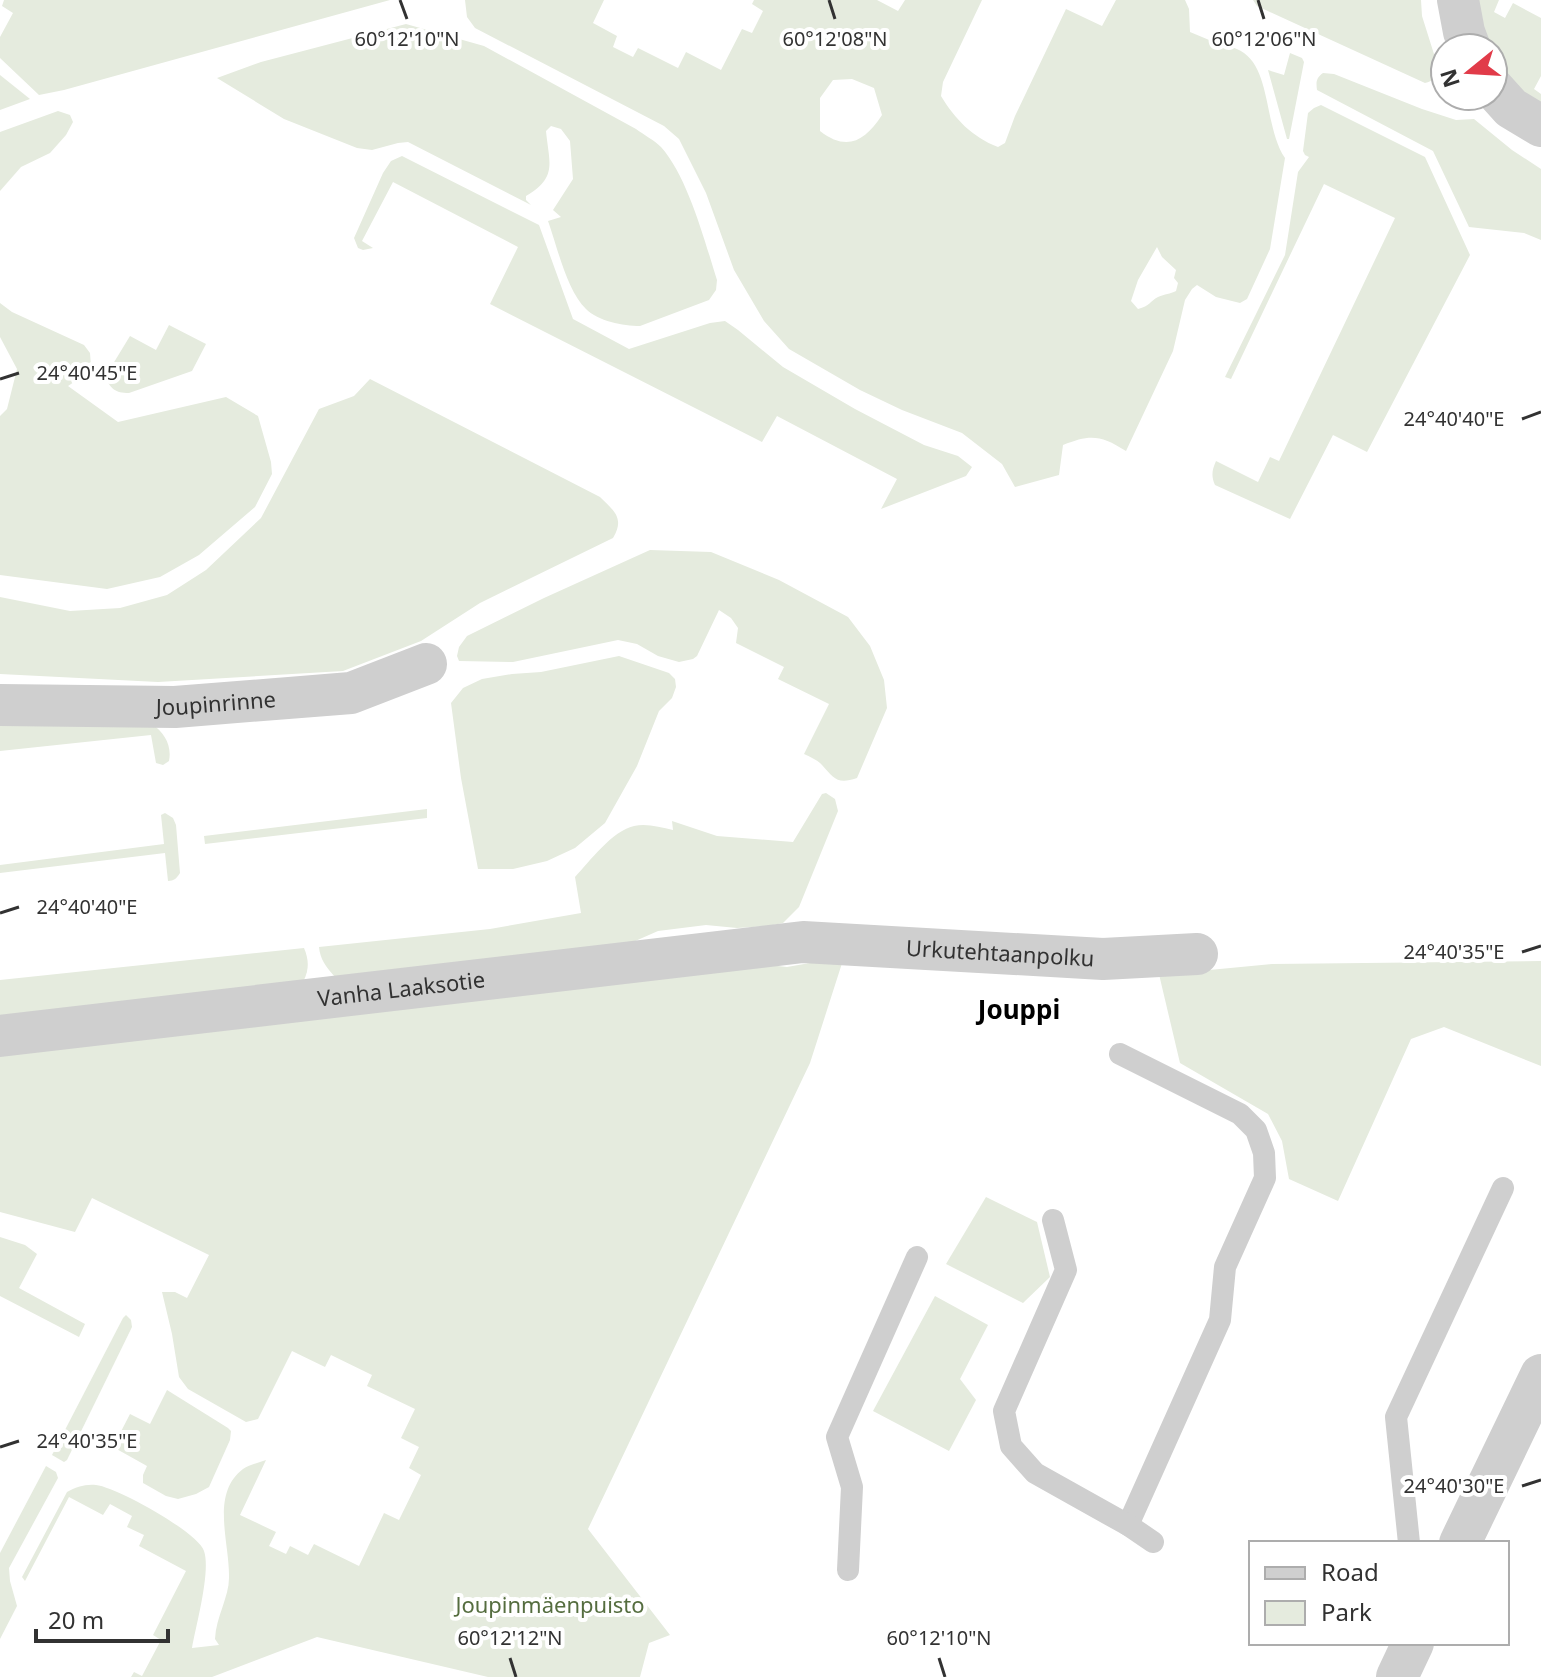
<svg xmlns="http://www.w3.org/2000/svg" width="1541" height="1677" font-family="'Noto Sans',sans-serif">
<rect width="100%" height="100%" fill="#fff"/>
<g fill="#e5ebde" fill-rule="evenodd">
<polygon points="4,0 390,0 64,90 39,95 0,58 0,37 13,13 2,6"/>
<path d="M 465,0 L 604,0 L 593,23 L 617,36 L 613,47 L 633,57 L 638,48 L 678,68 L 686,52 L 721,70 L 742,29 L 752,33 L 763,11 L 752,4 L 754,0 L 877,0 L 898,11 L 905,0 L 982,0 L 943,82 L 941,96 C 955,119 972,137 998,147 L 1005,143 L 1015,116 L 1066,9 L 1102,26 L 1116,0 L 1185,0 L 1189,9 L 1190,32 C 1198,35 1206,39 1214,42 C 1224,46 1235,46 1244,53 C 1271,72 1265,129 1285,158 L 1270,249 L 1247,299 L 1240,303 L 1216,297 L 1197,285 L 1192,289 L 1185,300 L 1173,351 L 1126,451 C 1101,435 1090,434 1063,445 L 1059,475 L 1015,487 L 1002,464 L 962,433 L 902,410 L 860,390 L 789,349 L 764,321 L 734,270 L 706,193 L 679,139 L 664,126 L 475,28 L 467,17 ZM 852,79 L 874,88 L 882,115 C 865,141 847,152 820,131 L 820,98 L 833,80 ZM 1157,247 L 1162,257 L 1176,270 L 1174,278 L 1178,283 L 1176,291 C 1170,294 1165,294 1158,297 C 1150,301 1150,306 1138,309 L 1131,301 L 1138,280 Z"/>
<path d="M 1253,0 L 1421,0 L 1422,16 L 1439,70 C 1436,78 1433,81 1425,83 L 1257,6 Z"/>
<path d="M 1469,0 L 1499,0 L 1494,12 L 1505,18 L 1513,3 L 1541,18 L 1541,76 L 1534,89 L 1541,94 L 1541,108 C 1525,95 1493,69 1493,48 L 1487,48 Z"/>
<path d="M 406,24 L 484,46 L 636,129 C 644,135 654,140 661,147 C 688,177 705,242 717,280 L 716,290 L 709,300 L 640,326 C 623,326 598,321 586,309 C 567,291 557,246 548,221 L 561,217 L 553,210 L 573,179 L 570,141 L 561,129 L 551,126 L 546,131 C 549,163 558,177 526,196 L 526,200 L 531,205 L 408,142 L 398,143 L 372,150 L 357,148 L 284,119 L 217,78 L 261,62 Z"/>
<polygon points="1290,53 1302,58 1304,62 1289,139 1287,139 1268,70 1284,75"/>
<path d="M 1323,73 L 1334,74 L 1422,109 L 1456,120 L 1474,119 L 1512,150 L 1541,169 L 1541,240 L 1524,233 L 1469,227 L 1433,151 L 1317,90 C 1316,82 1316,78 1323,73 Z"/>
<polygon points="0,75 30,99 0,110"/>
<path d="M 1321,105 L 1425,157 L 1470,255 L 1367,452 L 1333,435 L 1290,519 L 1215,485 C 1211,476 1212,470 1216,461 L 1258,482 L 1270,457 L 1279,461 L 1395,218 L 1324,184 L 1231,379 L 1225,377 L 1285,255 L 1298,172 L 1309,157 L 1305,155 L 1303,151 L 1308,113 L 1314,108 Z"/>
<polygon points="58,111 70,115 73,122 66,135 50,153 21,167 0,191 0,132"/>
<polygon points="402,156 539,225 573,319 629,349 710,323 725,321 738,330 783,367 855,409 924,445 958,456 972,467 966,476 881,509 897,479 777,416 762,442 490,304 518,247 393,182 362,241 373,248 363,250 358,248 354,238 383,173 391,161"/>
<polygon points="0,303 12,312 84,345 90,353 91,366 86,374 68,386 118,422 226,397 258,416 271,462 272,474 255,507 199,555 160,577 107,589 0,575 0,416 7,409 17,369 0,337"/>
<path d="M 169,325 L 206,344 L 192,371 L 129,393 C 115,393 111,389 105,377 L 130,336 L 156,350 Z"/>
<path d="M 370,379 L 600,497 C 614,511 625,518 613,538 L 480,603 L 421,641 L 343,671 L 158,682 L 0,674 L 0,597 L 70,611 L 120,608 L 167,595 L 206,570 L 261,518 L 319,409 L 354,396 Z"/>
<path d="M 650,550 L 711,552 L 779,580 L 848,617 L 870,646 L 884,680 L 887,708 L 857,778 C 837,785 834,778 822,765 C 818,760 810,757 804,754 L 829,704 L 778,679 L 784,667 L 736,643 L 738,628 L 731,618 L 719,610 L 697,656 L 693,659 L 679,662 L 658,656 L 637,644 L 618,640 L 513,662 L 459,661 L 457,656 L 459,647 L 467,636 L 544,598 Z"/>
<polygon points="619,656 669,673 675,679 676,687 672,698 659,711 637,766 605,823 575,848 547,861 513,869 478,869 461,778 451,703 463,688 482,679 512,674 541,672"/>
<path d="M 0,720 L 152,724 C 165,733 172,746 169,761 L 163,765 L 156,763 L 151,735 L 0,751 Z"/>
<path d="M 826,793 L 835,799 L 838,811 L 799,907 L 783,923 L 768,926 L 737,928 L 706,925 L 658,931 L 624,946 L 335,977 C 326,967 320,959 319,947 L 490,929 L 581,913 L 575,877 C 590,861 612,831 634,826 C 646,823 660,827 673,830 L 672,821 L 717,836 L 793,842 L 822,794 Z"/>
<polygon points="427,809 427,818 205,844 204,836"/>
<path d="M 165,813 L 173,818 L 176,825 L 180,873 C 177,878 174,881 168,881 L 165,853 L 0,873 L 0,865 L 164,844 L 161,815 Z"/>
<path d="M 304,948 C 309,960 309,969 304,980 L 0,1023 L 0,980 Z"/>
<path d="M 844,957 L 810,1063 L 588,1529 L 670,1635 L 649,1643 L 640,1677 L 488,1677 L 317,1637 L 212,1677 L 131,1677 L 134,1672 L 142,1676 L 161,1640 L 153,1635 L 186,1571 L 139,1546 L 144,1535 L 127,1527 L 132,1516 L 110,1504 L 103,1515 L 69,1497 L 25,1581 L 22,1577 L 67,1492 C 76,1487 85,1484 96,1485 C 116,1487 198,1532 204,1551 C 211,1571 196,1625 192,1648 L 219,1645 L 215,1639 C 216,1617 229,1597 229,1578 C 230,1543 210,1494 243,1469 C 249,1465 258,1463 266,1460 L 240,1515 L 276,1532 L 269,1546 L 286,1554 L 290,1546 L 308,1555 L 314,1544 L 359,1566 L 384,1513 L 399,1520 L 421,1475 L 409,1468 L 419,1447 L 401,1438 L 415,1409 L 367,1386 L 372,1375 L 331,1355 L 325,1367 L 292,1351 L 258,1419 L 246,1422 L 188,1389 L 179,1377 L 172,1334 L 162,1292 L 175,1292 L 187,1298 L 209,1255 L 92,1198 L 75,1232 L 0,1212 L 0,1049 L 750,963 L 787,967 Z"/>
<polygon points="1541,961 1541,1066 1444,1027 1411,1039 1338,1201 1289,1179 1282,1141 1268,1114 1180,1063 1158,970 1199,971 1272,964"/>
<polygon points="986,1197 1037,1222 1050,1277 1023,1303 946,1264"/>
<polygon points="0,1237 25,1245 37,1254 19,1288 85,1324 79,1337 0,1296"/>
<polygon points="935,1296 988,1325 960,1379 976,1400 949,1451 873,1411"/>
<polygon points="126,1315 131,1320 132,1327 67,1460 64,1462 52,1455 123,1318"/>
<polygon points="167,1390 228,1428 231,1431 230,1440 209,1487 196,1494 178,1499 166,1496 143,1483 143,1475 147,1466 113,1447 130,1414 150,1424"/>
<polygon points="46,1466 56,1472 58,1478 9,1568 10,1581 17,1606 0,1639 0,1553"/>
</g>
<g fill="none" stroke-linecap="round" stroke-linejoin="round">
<g stroke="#cfcfcf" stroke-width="22">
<polyline points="1120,1054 1240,1114 1256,1130 1264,1153 1265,1178 1225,1267 1220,1320 1128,1525"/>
<polyline points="1053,1220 1066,1270 1004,1411 1011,1446 1035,1473 1128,1525 1153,1542"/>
<polyline points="1409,1543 1396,1417 1503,1188"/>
<polyline points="848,1570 852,1487 837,1437 917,1257"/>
</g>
<g stroke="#cfcfcf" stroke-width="42">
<polyline points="1458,0 1464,32 1470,48"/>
<polyline points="1493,88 1511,108 1541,126"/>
<path id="s1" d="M 0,705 L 175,707 L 351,693 L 426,664"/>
<path id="s2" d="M 0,1036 L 803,942 L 1103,959 L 1197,954"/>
<polyline points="1460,1543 1541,1375"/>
<polyline points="1397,1677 1413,1643"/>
</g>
</g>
<path fill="none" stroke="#323232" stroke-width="3" d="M 400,0 L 407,19M 829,0 L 835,19M 1258,0 L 1264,19M 0,379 L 19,373M 1522,419 L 1541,412M 0,913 L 19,907M 1522,952 L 1541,946M 0,1447 L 19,1441M 1522,1486 L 1541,1480M 510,1658 L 516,1677M 939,1658 L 945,1677"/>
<g text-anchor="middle" stroke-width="8" stroke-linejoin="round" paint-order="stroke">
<g font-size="22" fill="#323232" stroke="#fff">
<text dy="8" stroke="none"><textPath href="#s1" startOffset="216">Joupinrinne</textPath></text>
<text dy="8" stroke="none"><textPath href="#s2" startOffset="1006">Urkutehtaanpolku</textPath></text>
<text dy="8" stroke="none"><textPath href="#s2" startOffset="404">Vanha Laaksotie</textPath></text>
</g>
<g font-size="22" fill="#556d3f" stroke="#fff">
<text x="550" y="1613">Joupinmäenpuisto</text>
</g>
<g font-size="26" font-weight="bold" fill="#000" stroke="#fff">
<text x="1019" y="1019">Jouppi</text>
</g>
</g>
<g font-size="20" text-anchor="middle" fill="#323232" stroke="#fff" stroke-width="8" stroke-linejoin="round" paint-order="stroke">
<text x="407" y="46">60°12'10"N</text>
<text x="835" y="46">60°12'08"N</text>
<text x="1264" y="46">60°12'06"N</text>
<text x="87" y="380">24°40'45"E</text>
<text x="1454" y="426">24°40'40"E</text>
<text x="87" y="914">24°40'40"E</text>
<text x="1454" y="959">24°40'35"E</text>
<text x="87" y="1448">24°40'35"E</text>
<text x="1454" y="1493">24°40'30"E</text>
<text x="510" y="1645">60°12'12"N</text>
<text x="939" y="1645">60°12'10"N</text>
</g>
<rect x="1249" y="1541" width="260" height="104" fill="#ffffff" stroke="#adadad" stroke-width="2"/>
<rect x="1265" y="1567" width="40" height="12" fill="#cfcfcf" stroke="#adadad" stroke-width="2"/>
<text x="1321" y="1581" font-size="24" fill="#323232">Road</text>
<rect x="1265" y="1601" width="40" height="24" fill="#e5ebde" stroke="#adadad" stroke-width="2"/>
<text x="1321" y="1621" font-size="24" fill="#323232">Park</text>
<g transform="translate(1469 72) rotate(252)"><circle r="38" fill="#ffffff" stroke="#adadad" stroke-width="2"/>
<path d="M0-6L14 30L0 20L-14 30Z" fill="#e13b49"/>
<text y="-12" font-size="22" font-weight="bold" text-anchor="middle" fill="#323232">N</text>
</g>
<path d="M36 1629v12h132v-12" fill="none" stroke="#323232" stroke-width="4"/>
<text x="48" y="1629" font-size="24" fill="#323232" stroke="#ffffff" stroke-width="6" paint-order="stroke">20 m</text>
</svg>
